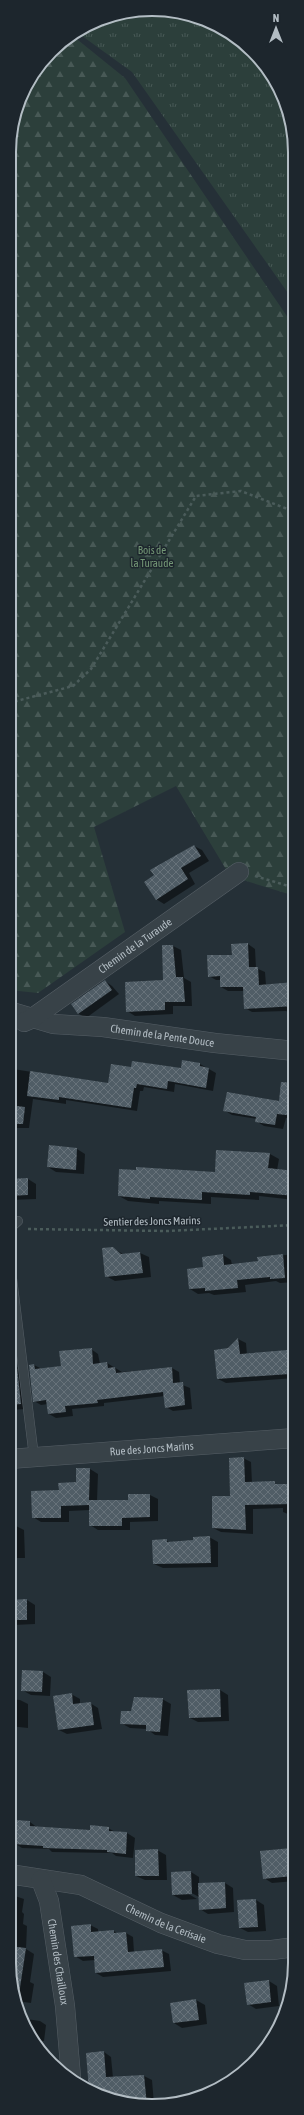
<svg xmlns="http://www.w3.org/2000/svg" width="304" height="2115" font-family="'Asap Condensed',sans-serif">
<defs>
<pattern id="grass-tufts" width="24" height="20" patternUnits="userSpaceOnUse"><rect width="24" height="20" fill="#2c3f3b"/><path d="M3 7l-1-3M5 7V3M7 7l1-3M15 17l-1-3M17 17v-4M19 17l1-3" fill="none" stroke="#485956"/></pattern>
<pattern id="forest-firs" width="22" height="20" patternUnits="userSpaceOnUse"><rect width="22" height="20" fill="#2c3f3b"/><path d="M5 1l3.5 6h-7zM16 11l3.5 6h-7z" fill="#485956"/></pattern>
<pattern id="building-cross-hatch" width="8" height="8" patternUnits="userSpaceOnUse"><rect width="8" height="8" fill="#505d66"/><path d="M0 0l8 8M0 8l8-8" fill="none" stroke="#67727a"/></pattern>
</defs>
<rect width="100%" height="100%" fill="#253037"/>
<polygon fill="url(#grass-tufts)" points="162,9 215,24 253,51 280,89 295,142 295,303 132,72 78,33 106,17"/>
<polygon fill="url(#forest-firs)" points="73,36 125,78 295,328 295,896 230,876 176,786 94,827 125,932 38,993 9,990 9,142 24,89 58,44"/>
<g fill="#0007">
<polygon points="194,846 202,850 209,861 189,873 195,884 164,904 156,899"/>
<polygon points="248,944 255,949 256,968 265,972 266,985 295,983 295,1016 286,1011 252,1012 245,1008 244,991 228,991 221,987 221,980 216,980 209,976"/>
<polygon points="164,946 173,946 181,950 184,978 191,982 192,1006 173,1006 173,1014 135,1016 127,1011 165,980"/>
<polygon points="105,981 112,986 119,994 86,1018 79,1014 72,1005"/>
<polygon points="9,1058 14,1060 13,1069 109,1084 132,1068 181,1069 183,1061 200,1064 216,1073 213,1091 175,1084 174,1092 144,1087 143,1091 140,1091 137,1111 66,1100 66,1104 33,1099 29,1128 12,1128 9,1126"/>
<polygon points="295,1084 295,1119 286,1118 283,1129 264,1126 256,1121 257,1119 232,1115 224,1110 280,1102"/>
<polygon points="50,1147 77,1149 85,1154 84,1174 56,1172 48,1167"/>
<polygon points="217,1151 270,1154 279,1159 277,1170 295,1172 295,1200 259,1196 259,1200 211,1197 211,1204 159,1201 159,1204 128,1201 119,1196 216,1173"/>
<polygon points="28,1179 36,1184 36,1199 11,1200 11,1207 9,1207 9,1180"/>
<polygon points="113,1248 123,1254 140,1253 149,1257 151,1277 115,1281 106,1276"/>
<polygon points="295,1254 295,1282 280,1283 276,1281 245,1285 246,1292 214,1295 209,1293 198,1294 190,1289 204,1268 203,1258 223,1255 231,1260 232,1265 259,1262 258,1258"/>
<polygon points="238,1339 246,1343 247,1355 287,1351 295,1355 295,1378 226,1383 218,1379 229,1349"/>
<polygon points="91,1349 98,1354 100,1364 107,1363 122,1372 172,1368 179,1372 180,1384 190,1388 192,1409 173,1411 166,1407 165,1396 104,1403 104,1406 72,1409 73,1416 56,1418 49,1414 48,1404 41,1405 34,1401 34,1365 42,1369 62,1367"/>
<polygon points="17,1367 24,1371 26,1409 9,1410 9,1368"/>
<polygon points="243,1458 251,1462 252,1483 295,1485 295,1517 283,1512 283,1508 253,1509 253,1534 221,1532 213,1528 231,1497"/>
<polygon points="77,1469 90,1469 98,1474 97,1501 129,1501 150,1495 158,1499 158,1521 130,1522 130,1530 98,1530 90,1525 90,1510 69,1511 69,1522 41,1522 33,1517 60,1491 77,1483"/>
<polygon points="9,1526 16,1526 24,1530 25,1558 9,1558"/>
<polygon points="209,1537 218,1542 218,1567 163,1568 154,1564 166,1540 170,1543 194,1541"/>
<polygon points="27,1600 35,1605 35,1624 14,1625 9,1622 9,1602"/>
<polygon points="43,1672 51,1677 50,1696 31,1695 22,1690"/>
<polygon points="220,1690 228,1695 229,1721 198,1722 190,1718"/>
<polygon points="71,1694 80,1699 80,1704 90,1703 98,1708 102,1729 67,1734 59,1730"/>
<polygon points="9,1699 20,1700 28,1704 28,1728 9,1726"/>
<polygon points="162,1699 171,1704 168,1736 155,1735 147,1729 130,1728 121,1723 132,1713"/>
<polygon points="30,1822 38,1828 91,1831 108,1828 117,1833 127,1833 135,1838 133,1858 116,1856 112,1853 52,1852 49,1849 22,1848 14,1843"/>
<polygon points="290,1849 295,1852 295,1881 272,1883 264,1878"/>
<polygon points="157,1850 166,1855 167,1880 145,1880 136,1876"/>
<polygon points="191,1872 199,1877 199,1884 225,1883 233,1888 234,1912 208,1914 200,1909 199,1897 188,1891 187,1893 197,1899 182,1900 173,1895"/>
<polygon points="9,1894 24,1899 22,1912 24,1914 23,1924 27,1926 26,1949 34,1954 30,1982 34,1984 31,2003 16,2001 9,1963"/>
<polygon points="256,1900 264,1905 266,1931 248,1932 240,1928"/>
<polygon points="90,1925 98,1929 98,1933 114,1931 118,1934 126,1933 133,1937 134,1952 161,1950 169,1954 171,1971 103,1977 96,1973 95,1960 83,1961 75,1956"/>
<polygon points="269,1981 277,1986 279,2006 256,2009 248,2004"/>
<polygon points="196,2000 205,2005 207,2024 182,2028 174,2023 171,2004"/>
<polygon points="20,2018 40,2021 46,2025 44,2041 41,2041 40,2048"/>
<polygon points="104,2052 111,2057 113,2078 144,2076 152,2080 154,2104 143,2106 94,2093"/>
</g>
<g fill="url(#building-cross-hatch)">
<polygon points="194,845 201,856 181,868 188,879 156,900 144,882 154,875 150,870"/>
<polygon points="248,943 249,967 258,967 259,985 295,982 295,1006 244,1009 243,987 220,987 220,976 208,977 207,955 232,955 231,944"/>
<polygon points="162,945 173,945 176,977 183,977 185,1002 165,1002 165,1010 126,1012 125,982 163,980"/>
<polygon points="105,980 112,990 78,1014 71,1004"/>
<polygon points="182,1060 200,1063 200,1066 209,1068 206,1088 168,1081 167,1089 137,1084 136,1088 134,1088 131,1108 59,1097 59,1100 27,1096 30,1071 108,1083 111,1064 131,1067 132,1061 181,1068"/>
<polygon points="281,1082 295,1083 295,1116 277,1114 275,1125 255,1122 256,1117 223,1111 227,1092 279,1101"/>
<polygon points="9,1105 25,1107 23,1124 9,1124"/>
<polygon points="49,1145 77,1148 76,1170 47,1167"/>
<polygon points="216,1150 270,1153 268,1168 295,1171 295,1196 250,1192 250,1195 202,1192 202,1200 150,1197 150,1199 118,1196 119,1169 136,1170 136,1167 215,1172"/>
<polygon points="28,1178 28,1195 9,1196 9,1179"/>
<polygon points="113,1247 121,1254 140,1252 143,1273 105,1277 102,1248"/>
<polygon points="223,1254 224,1265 258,1261 257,1257 283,1254 285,1278 270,1279 270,1277 237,1280 238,1288 205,1291 205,1288 189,1289 187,1269 203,1267 202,1257"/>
<polygon points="238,1338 240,1354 288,1350 290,1374 217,1379 214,1350 228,1348"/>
<polygon points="92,1348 93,1364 107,1362 108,1368 115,1367 116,1373 172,1367 173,1383 183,1382 185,1405 165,1408 163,1392 97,1400 98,1403 65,1406 66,1412 48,1414 46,1400 33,1402 29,1365 34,1364 35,1369 61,1366 59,1351"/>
<polygon points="17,1366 21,1404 9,1405 9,1367"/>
<polygon points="244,1457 245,1482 275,1481 275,1484 295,1484 295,1504 245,1505 246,1530 212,1528 212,1496 230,1496 229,1458"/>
<polygon points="76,1468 90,1468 89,1500 128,1500 128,1494 150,1494 150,1517 122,1518 122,1526 89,1526 89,1505 61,1506 61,1518 32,1518 31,1491 59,1490 58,1483 76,1482"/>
<polygon points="210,1536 211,1563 153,1564 152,1540 167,1539 167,1542 193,1540 193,1537"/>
<polygon points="27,1599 27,1620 9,1620 9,1600"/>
<polygon points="22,1670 43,1671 42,1692 21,1691"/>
<polygon points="220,1689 221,1717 189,1718 187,1690"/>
<polygon points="72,1693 73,1704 91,1702 94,1725 58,1730 53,1696"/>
<polygon points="134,1697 163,1698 160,1732 146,1731 146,1725 120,1724 121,1711 131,1711"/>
<polygon points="15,1820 30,1821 30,1826 90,1830 90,1825 109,1827 109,1831 127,1832 126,1854 107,1852 107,1850 43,1848 43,1846 13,1844"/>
<polygon points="291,1848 293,1876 263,1879 260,1851"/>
<polygon points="158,1849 159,1876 135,1876 135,1850"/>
<polygon points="191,1871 192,1894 172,1895 171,1872"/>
<polygon points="225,1882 226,1908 199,1910 198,1883"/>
<polygon points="256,1899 258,1927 239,1928 237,1900"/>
<polygon points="91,1924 91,1932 114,1930 114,1933 126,1932 128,1952 162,1949 164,1967 95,1973 94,1956 74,1957 71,1926"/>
<polygon points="9,1946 26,1948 18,2001 16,2001 9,1963"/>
<polygon points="269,1980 271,2002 247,2005 244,1983"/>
<polygon points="196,1999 199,2020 173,2023 170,2003"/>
<polygon points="104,2051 106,2077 144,2075 147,2105 97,2095 89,2090 86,2053"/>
</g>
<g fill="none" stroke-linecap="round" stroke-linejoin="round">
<defs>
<g id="service">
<polyline points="9,1229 18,1221"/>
<polyline points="9,1254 34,1457"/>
</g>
<g id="minor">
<path id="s1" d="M 9,1011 L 53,1024 L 103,1027 L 215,1043 L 295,1051"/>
<path id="s2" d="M 24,1022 L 31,1019 L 239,872"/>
<path id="s3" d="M 9,1459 L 295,1438"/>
<path id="s4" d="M 9,1874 L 81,1885 L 161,1923 L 218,1944 L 245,1950 L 272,1950 L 295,1947"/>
<path id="s5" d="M 41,1880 L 49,1901 L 65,2006 L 71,2077"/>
</g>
</defs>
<use href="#service" stroke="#565f66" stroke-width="10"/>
<use href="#minor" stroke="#565f66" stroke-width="20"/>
<g stroke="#4b5c5b" stroke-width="2.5" stroke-dasharray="3 3" stroke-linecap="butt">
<polyline points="9,703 73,686 91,669 196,496 241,491 295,512"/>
<polyline points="255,876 295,888"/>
<polyline points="28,1229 167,1231 295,1225"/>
</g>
<use href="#service" stroke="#384248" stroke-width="9"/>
<use href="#minor" stroke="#384248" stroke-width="19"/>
</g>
<g text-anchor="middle" stroke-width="3" stroke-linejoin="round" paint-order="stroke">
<g font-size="11" fill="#749776" stroke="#1d262d">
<text x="152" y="554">Bois de<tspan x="152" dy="13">la Turaude</tspan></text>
</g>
<g font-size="11" fill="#b3bdc4" stroke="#1d262d">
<text dy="4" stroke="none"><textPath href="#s2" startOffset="135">Chemin de la Turaude</textPath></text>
<text dy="4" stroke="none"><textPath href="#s1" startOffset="156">Chemin de la Pente Douce</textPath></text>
<text transform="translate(152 1221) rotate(-1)" y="4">Sentier des Joncs Marins</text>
<text dy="4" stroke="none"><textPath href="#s3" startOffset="143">Rue des Joncs Marins</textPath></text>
<text dy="4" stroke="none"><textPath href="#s4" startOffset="166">Chemin de la Cerisaie</textPath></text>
<text dy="4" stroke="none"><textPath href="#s5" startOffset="84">Chemin des Chailloux</textPath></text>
</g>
</g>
<path d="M0 0H304V2115H0ZM152 16H152A136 136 0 0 1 288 152V1963A136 136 0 0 1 152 2099H152A136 136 0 0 1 16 1963V152A136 136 0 0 1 152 16Z" fill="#1d262d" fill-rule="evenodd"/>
<path fill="none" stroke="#b3bdc4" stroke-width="2" d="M152 16H152A136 136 0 0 1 288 152V1963A136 136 0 0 1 152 2099H152A136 136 0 0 1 16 1963V152A136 136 0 0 1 152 16Z"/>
<g transform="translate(276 28)" stroke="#1d262d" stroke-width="3" paint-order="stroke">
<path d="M0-3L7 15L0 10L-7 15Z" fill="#b3bdc4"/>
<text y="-6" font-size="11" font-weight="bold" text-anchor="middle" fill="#b3bdc4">N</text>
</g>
</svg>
